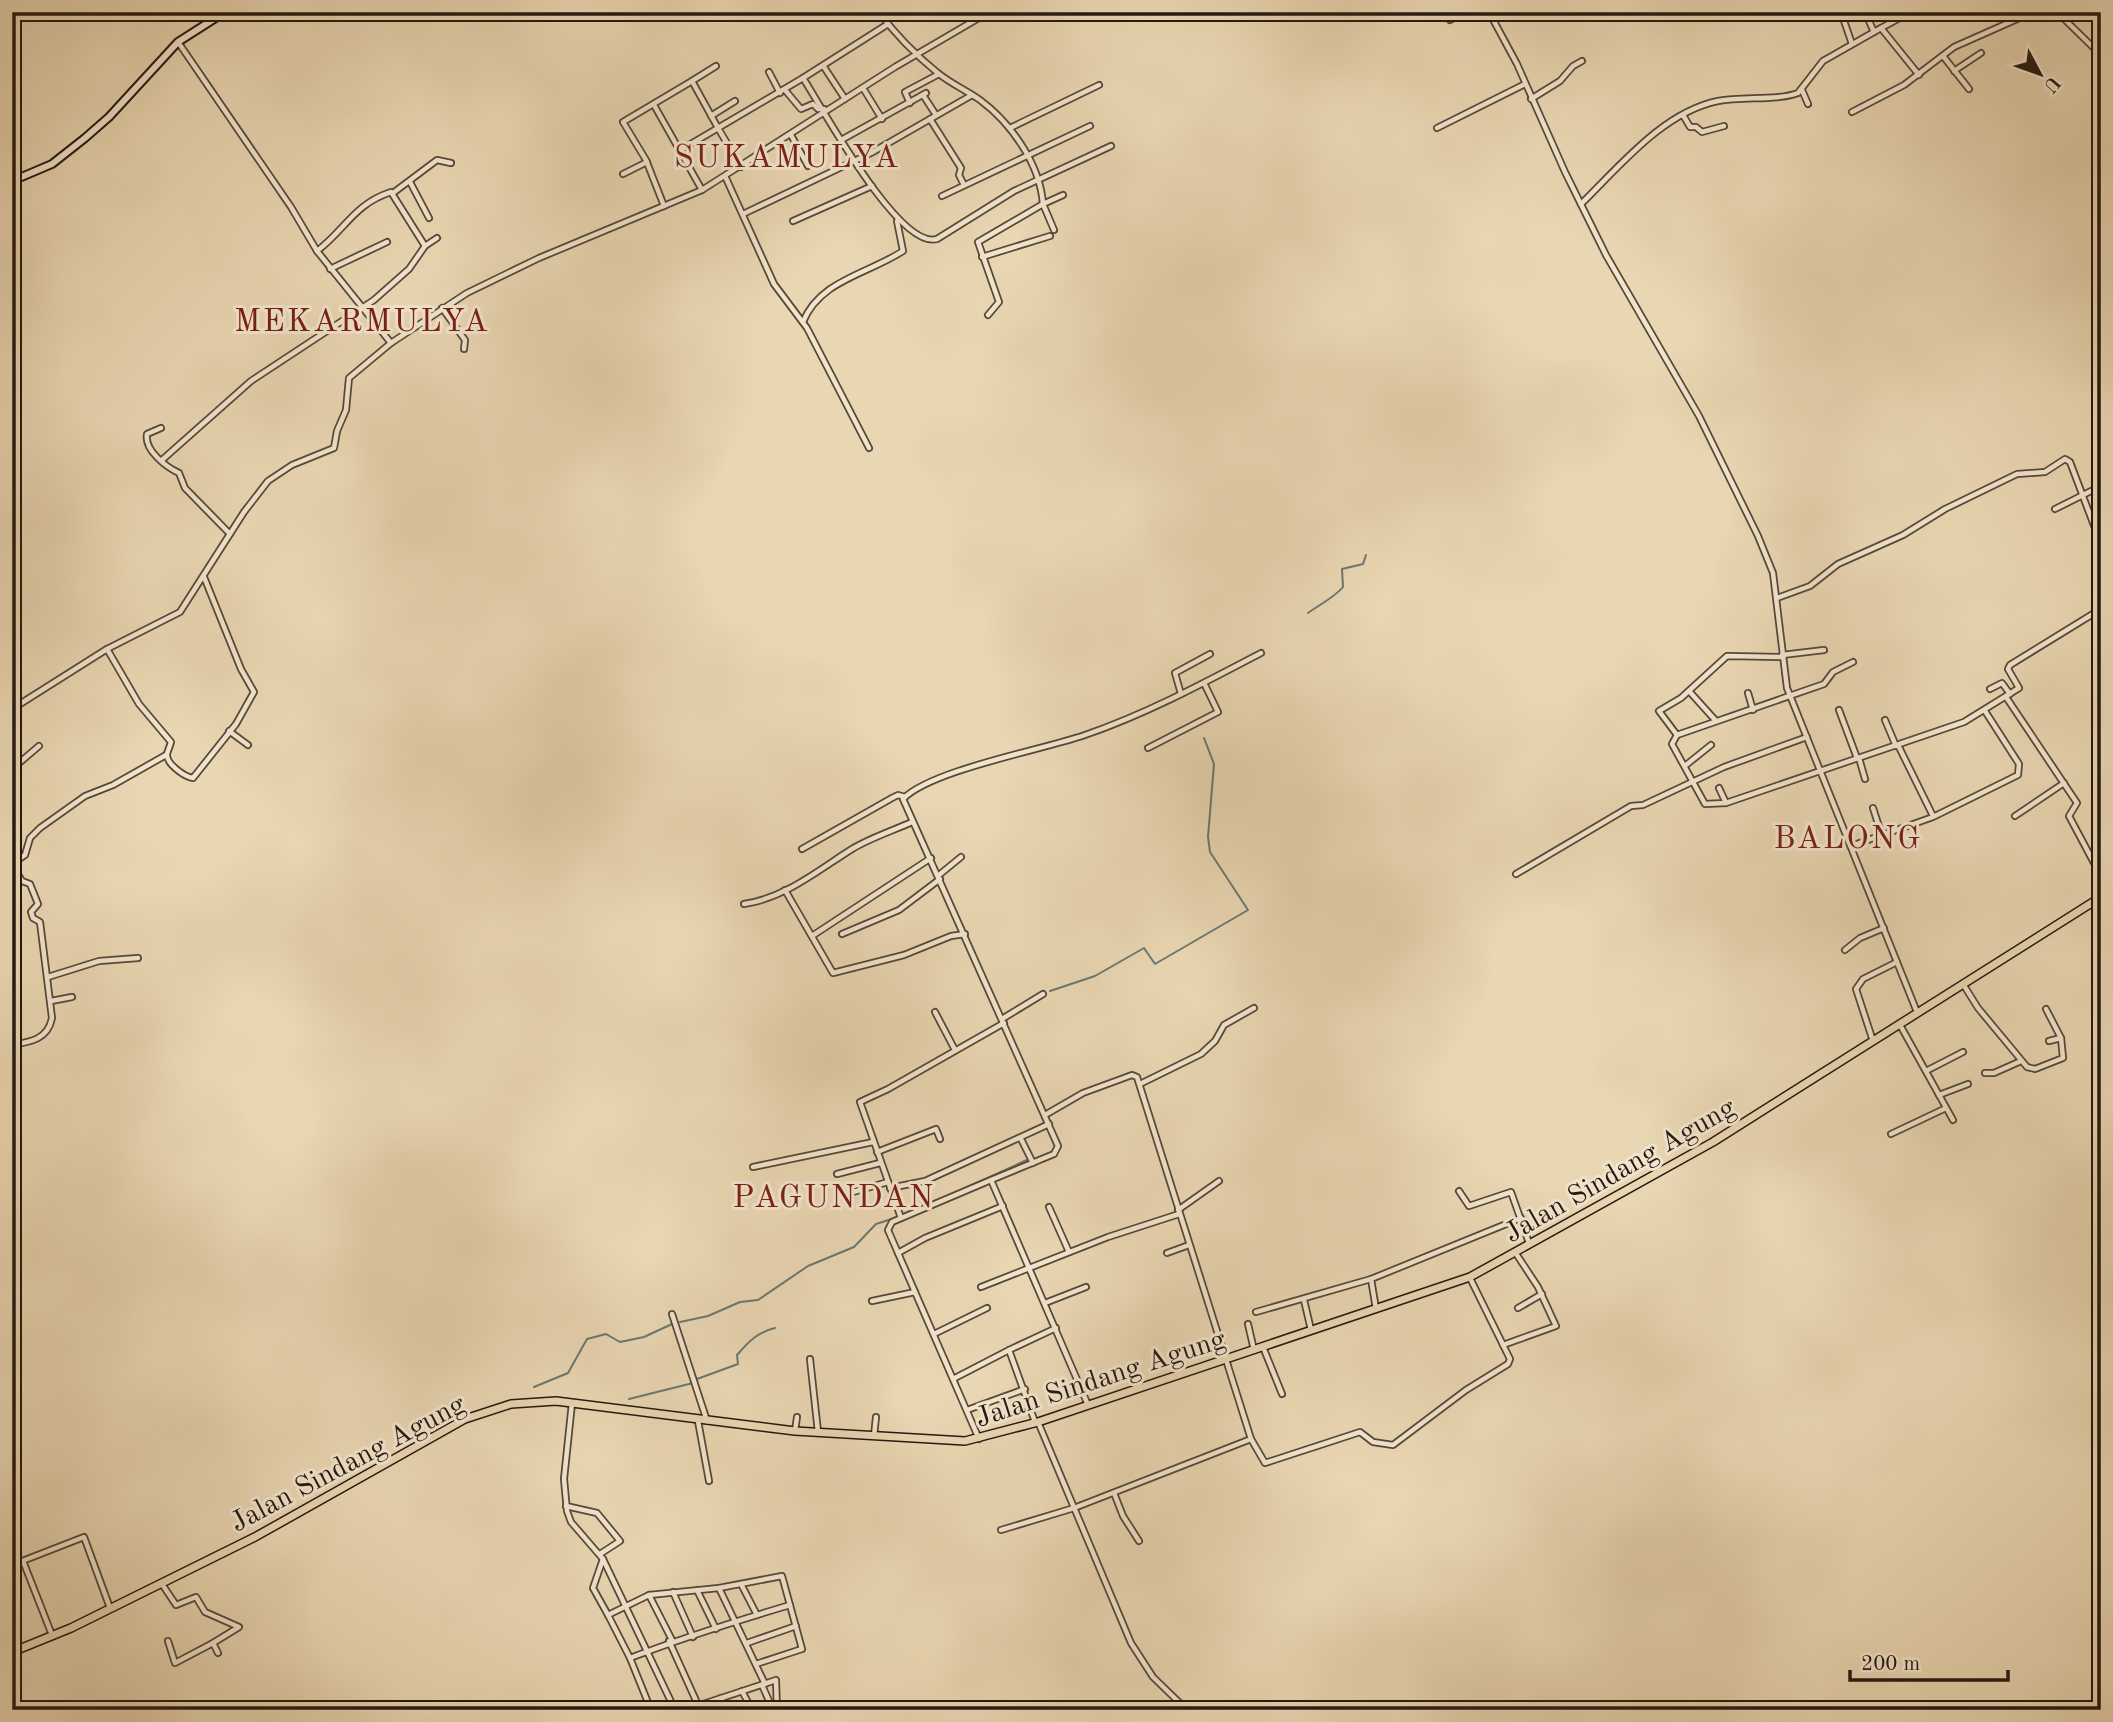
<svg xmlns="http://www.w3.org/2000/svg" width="2113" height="1722" font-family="'Old Standard TT',serif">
<rect width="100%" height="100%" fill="#e9d6b2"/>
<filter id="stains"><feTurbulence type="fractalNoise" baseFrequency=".00286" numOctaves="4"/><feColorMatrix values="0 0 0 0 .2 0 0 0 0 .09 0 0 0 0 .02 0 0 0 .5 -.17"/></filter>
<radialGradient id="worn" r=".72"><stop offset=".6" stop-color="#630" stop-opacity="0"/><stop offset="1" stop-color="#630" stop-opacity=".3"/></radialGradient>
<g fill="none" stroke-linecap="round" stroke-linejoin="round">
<g stroke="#6a7871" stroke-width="2">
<path d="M 1308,613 C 1319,605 1335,597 1343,587 L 1342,569 L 1363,564 L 1366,555"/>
<polyline points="1050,991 1095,976 1144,948 1155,964 1248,910 1210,852 1208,837 1214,764 1204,738"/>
<polyline points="950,1195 1029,1159"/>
<polyline points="904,1214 929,1204"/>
<polyline points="680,1322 708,1316 740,1302 758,1300 808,1266 854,1247 876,1224 898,1217"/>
<path d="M 697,1379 L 738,1364 L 737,1355 C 749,1341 758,1332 775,1328"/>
<polyline points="534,1387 568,1373 587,1339 606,1334 620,1342 644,1337 672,1324"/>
<polyline points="629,1399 693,1383"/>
</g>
<defs>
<g id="street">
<path d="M 879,12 C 895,34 918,57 939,74 C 952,84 967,91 980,100 C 1011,123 1040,164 1043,204 L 978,242 L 999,302 L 988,315"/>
<polyline points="1489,12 1517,64 1565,172 1606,255 1699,416 1758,536 1773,573 1787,688 1917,1012"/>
<polyline points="1841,12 1852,44"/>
<polyline points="1865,12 1874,32"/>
<polyline points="2057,12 2101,55"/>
<polyline points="1450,20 1465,12"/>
<path d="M 888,24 L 803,78 C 823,109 899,250 937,239 L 1014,191 L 1111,146"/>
<polyline points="1881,28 1911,12"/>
<polyline points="178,42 291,207 317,251 391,343"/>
<polyline points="1943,56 1969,89"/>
<polyline points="824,67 845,99"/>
<polyline points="1954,71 1981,53"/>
<polyline points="769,72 780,93"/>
<polyline points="692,81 716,66"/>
<polyline points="2101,82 2101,85"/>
<polyline points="863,88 882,119"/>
<polyline points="785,90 801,109 813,104 818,109 824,109"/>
<polyline points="1802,90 1808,104"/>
<polyline points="923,95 936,115"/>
<polyline points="1531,99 1560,81 1573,66 1582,61"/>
<polyline points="910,103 905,92 939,74"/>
<polyline points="654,105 702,190"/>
<polyline points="1852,112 1904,85 1954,47 2033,12"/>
<polyline points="1683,115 1690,127 1696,127 1702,132 1724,126"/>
<polyline points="711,116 735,101"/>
<polyline points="930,119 961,168 959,175 964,185"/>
<polyline points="1010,128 1099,85"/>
<polyline points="1437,128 1525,84"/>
<polyline points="791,135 808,166"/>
<polyline points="843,139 926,93"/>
<polyline points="741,167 718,128 803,78"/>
<polyline points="623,174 647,162"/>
<polyline points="725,176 774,284 807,328 869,448"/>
<polyline points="410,182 429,218"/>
<polyline points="393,193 437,160 451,163"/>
<polyline points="942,196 1090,126"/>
<path d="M 1581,204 C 1619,167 1663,112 1718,101 C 1743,96 1776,101 1798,93 L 1823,61 L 1881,28 L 1919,75"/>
<polyline points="664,206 646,160 623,122 692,81 718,128 679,151"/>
<polyline points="743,214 871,153 972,95"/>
<polyline points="793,221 872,186"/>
<polyline points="1054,230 1043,204 1063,195"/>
<polyline points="425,246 437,238"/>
<polyline points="982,257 1050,236"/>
<polyline points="330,269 387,242"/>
<polyline points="442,308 465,340 464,349"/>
<path d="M 803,322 C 820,280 868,274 903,251 L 897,221"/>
<path d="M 161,428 L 147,434 C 144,450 166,467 179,473 L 185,488 L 230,534"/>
<path d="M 162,460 L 251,381 L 374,300 L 409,269 L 425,246 L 391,192 C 354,204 345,230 317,251"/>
<polyline points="2055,509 2101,486"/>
<polyline points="1777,598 1810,586 1838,564 1903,535 1945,509 2017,474 2045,472 2065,459 2070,462 2101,544"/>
<path d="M 107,649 L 139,704 L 171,742 C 170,746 168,750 167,754 C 166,764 185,777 193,778 L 236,724 L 254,692 L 241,669 L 204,577"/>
<polyline points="1782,655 1824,650"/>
<polyline points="1783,657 1727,656 1681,698 1659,711 1677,735 1824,684 1833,672 1853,662"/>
<polyline points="1990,689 2002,683 2010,694"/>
<polyline points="1689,691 1716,721"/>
<polyline points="1748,693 1753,710"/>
<polyline points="1181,694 1175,673 1210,654"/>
<polyline points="2006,697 2077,803 2069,816 2101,876"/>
<polyline points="12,709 107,649 180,612 244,512 268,481 292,465 334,448 337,431 346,410 349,378 391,343 467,293 539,258 702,190 895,67 989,12"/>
<polyline points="1839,710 1857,758"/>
<polyline points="1885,720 1896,746"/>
<polyline points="229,731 248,745"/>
<polyline points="1677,735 1672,744 1705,804 1726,803 1964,722 2019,688 2008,669 2010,665 2101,609"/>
<polyline points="1898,745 1933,816"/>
<polyline points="1148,748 1218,712 1204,683"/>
<polyline points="1859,758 1865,779"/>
<polyline points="1686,765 1711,745"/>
<polyline points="12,769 39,746"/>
<polyline points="1719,788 1726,803"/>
<polyline points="1873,808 1882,836"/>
<polyline points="2015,816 2064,783"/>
<polyline points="1851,846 1933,817 2018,775 2019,764 1985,711"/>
<polyline points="802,849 892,798 898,795 905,797"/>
<polyline points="12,874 15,862 25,855 30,838 40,828 85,796 113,785 166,755"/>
<polyline points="1516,874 1631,806 1643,805 1724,767 1807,737"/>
<polyline points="939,875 961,857"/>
<polyline points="785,890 833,973 904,955 951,936 965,934"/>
<path d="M 744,904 C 785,898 817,871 852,849 C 870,838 892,831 912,822"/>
<polyline points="842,934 899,910 940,879"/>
<polyline points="812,936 931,858"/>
<polyline points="1845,950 1860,938 1884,928"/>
<polyline points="48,977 99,961 138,958"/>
<polyline points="1963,984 1978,1008 2027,1067 2035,1069 2063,1058 2061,1038"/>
<polyline points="51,1001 72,997"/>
<polyline points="2046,1009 2061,1038 2049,1041"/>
<polyline points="935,1012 955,1050"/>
<polyline points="1002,1019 1043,994"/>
<polyline points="1900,1025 1953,1120"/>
<polyline points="1873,1041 1856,989 1863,979 1897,962"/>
<path d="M 12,1045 C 31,1042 48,1039 52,1018 L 40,922 L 33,918 L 31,912 L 38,904 L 30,884 L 22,881 L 15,870"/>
<polyline points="1926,1071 1963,1052"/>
<polyline points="1985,1073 1994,1073 2021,1061"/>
<polyline points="1140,1084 1201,1054 1215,1041 1224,1025 1254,1008"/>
<polyline points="1939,1095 1968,1084"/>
<polyline points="1891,1134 1946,1108"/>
<polyline points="1021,1139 1033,1163"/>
<polyline points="877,1152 936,1129 940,1139"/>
<polyline points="753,1167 873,1142"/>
<polyline points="837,1174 880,1163"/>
<polyline points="890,1188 925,1181 1049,1124"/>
<polyline points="1459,1191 1469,1206 1511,1192 1529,1243"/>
<polyline points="853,1192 888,1182"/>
<polyline points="1049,1207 1069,1252"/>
<polyline points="1178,1210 1219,1181"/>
<polyline points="901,1218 860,1102 888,1089 1004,1023"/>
<polyline points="898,1253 925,1238 1003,1206"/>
<polyline points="1167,1253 1189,1245"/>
<polyline points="981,1287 1108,1237 1179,1214"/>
<polyline points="1304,1300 1311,1330"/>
<polyline points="872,1301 915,1292"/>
<polyline points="1045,1303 1086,1287"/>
<polyline points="1518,1308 1542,1294"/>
<polyline points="1376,1309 1371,1279 1521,1218"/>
<polyline points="1256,1312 1371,1279"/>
<polyline points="672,1314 707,1421"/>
<polyline points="1248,1324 1254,1350"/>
<polyline points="934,1334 987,1308"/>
<polyline points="1503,1345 1556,1326 1538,1287 1515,1252"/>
<polyline points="1263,1347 1282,1394"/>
<polyline points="810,1359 818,1432"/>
<polyline points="953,1379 1009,1350"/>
<polyline points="572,1403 564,1479 567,1511 571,1522 603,1559 675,1710"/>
<path d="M 1088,1405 L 991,1180 L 1054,1154 L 1058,1146 L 903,799 C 931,770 1042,750 1085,735 C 1146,714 1204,683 1261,653"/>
<polyline points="967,1410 1025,1389"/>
<polyline points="698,1421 709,1481"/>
<polyline points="1035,1422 1009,1350 1056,1328"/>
<polyline points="1038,1422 1131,1643 1153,1677 1187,1710"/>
<polyline points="795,1431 797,1417"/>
<polyline points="874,1436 876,1417"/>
<polyline points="979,1439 888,1230 892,1222 991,1180"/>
<polyline points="1251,1439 1265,1463 1360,1432 1373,1442 1393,1445 1466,1390 1508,1364 1510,1359 1470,1278"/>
<polyline points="1114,1493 1123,1516 1139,1541"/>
<polyline points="566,1506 597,1513 620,1541 600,1554"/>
<polyline points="1001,1530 1074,1508 1251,1439 1137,1077 1132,1075 1083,1093 1045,1115"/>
<polyline points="603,1559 593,1588 608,1615"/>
<polyline points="23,1561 52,1635"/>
<polyline points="12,1565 84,1537 110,1608"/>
<polyline points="162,1584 176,1605 196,1597 205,1612 239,1627 213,1643 218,1653"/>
<polyline points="741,1584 757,1615"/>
<polyline points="719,1588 782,1576 802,1649 756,1664"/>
<polyline points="697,1590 716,1629"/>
<polyline points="673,1592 693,1637"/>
<polyline points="649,1595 672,1640"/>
<polyline points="168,1641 175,1663 213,1643"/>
<polyline points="669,1641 698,1705"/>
<polyline points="747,1643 796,1626"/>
<polyline points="630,1658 608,1615 649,1595 719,1588 765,1684"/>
<polyline points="762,1685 773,1710"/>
<polyline points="742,1691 752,1710"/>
<polyline points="721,1698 726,1710"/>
<path d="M 651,1710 L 630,1658 C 682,1638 736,1621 790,1605"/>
<polyline points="685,1710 776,1680 777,1710"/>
</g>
<polyline id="secondary" points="12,181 52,164 85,138 109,117 178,42 225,12"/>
<polyline id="primary" points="12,1652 71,1628 255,1537 465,1419 511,1404 556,1401 795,1431 965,1441 1038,1422 1470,1277 1713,1142 2101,897"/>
</defs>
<use href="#street" stroke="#564838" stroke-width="8"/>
<use href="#secondary" stroke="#251810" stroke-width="10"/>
<use href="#primary" stroke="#251810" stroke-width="10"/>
<use href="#street" stroke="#f1e4cd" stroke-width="4.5"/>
<use href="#secondary" stroke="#f1e4cd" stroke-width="6"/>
<use href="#primary" stroke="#e9d6b2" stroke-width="7"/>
</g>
<g text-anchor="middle" stroke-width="6" stroke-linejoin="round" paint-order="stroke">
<g font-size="28" fill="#251810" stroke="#f1e4cd">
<text transform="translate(1619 1169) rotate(-30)" y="10">Jalan Sindang Agung</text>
<text transform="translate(1100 1377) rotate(-18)" y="10">Jalan Sindang Agung</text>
<text transform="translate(347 1462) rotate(-28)" y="10">Jalan Sindang Agung</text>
</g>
<g font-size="32" letter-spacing="2" fill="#7a1f14" stroke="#f1e4cd">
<text x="787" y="167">SUKAMULYA</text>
<text x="362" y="331">MEKARMULYA</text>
<text x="1848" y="848">BALONG</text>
<text x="834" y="1207">PAGUNDAN</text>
</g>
</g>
<rect width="2113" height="1722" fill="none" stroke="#e9d6b2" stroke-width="42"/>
<rect x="14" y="14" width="2085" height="1694" fill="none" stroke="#251810" stroke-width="3.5"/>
<rect x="21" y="21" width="2071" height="1680" fill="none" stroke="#251810" stroke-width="2"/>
<g transform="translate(2040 74) rotate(131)" stroke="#f1e4cd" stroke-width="5" paint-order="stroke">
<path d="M0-5L12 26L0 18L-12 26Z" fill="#251810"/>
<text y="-10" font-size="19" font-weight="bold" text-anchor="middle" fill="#251810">U</text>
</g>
<path d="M1850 1670v10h158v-10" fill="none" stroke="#251810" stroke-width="3.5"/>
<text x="1861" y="1670" font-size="21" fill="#251810" stroke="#f1e4cd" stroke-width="5" paint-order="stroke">200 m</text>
<rect width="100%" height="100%" filter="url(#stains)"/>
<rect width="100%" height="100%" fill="url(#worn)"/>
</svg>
